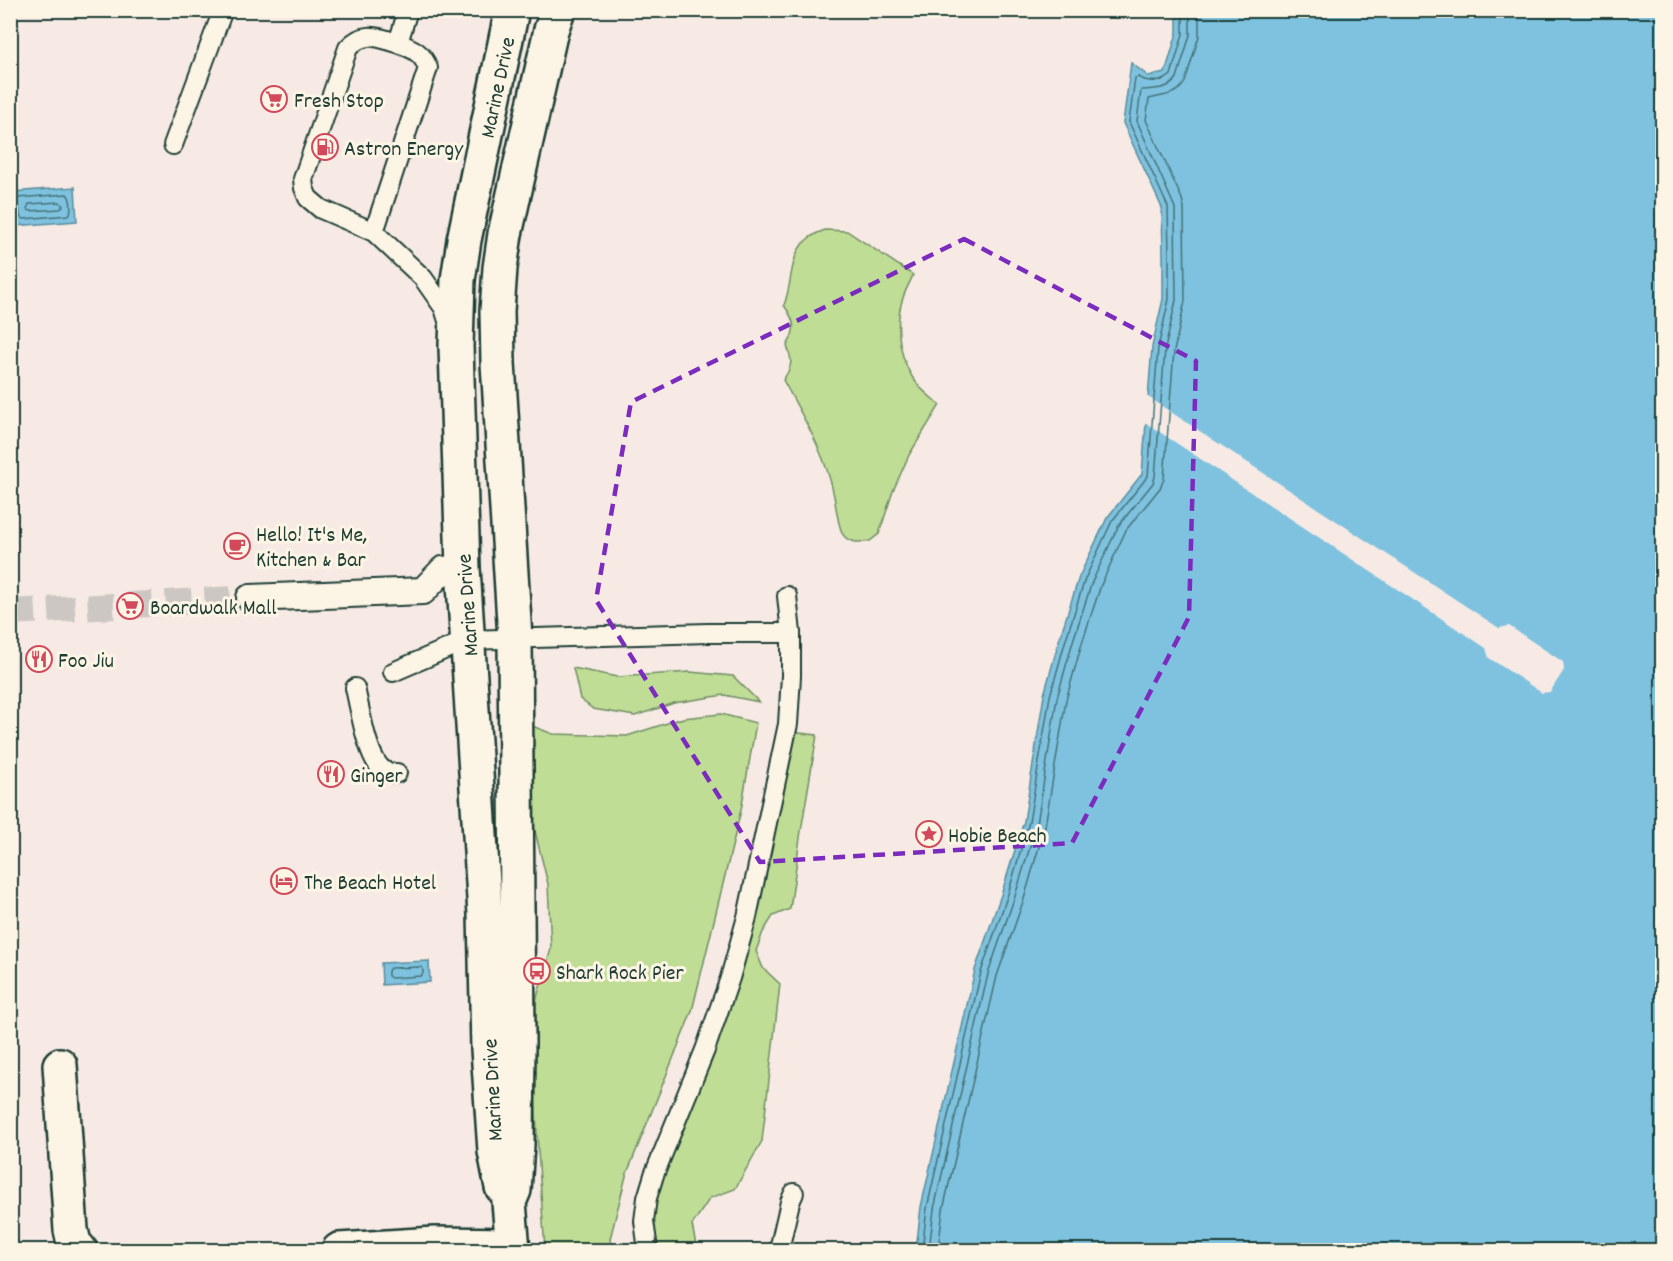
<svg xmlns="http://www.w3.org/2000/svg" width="1673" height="1261" font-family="Dekko,sans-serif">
<rect width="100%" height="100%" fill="#f7eae5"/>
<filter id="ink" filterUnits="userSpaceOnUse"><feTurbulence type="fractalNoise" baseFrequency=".0167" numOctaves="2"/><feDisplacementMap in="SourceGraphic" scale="12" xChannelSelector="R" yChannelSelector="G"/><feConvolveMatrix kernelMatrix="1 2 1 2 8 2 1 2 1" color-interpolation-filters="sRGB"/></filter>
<g filter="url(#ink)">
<g fill="#bfdd95" stroke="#6f8d64" stroke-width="1.5">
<path d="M 825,230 L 847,231 L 913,275 C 910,283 904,292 902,301 C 894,327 900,365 919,386 C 925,393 933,399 940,405 L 909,455 L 893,491 L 879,534 L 870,541 C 861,542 851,544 844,536 C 838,529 836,505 834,496 C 826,454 803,417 783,380 C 792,367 793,361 787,346 C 797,329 795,321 784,305 C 796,274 785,243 825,230 Z"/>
<polygon points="573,668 617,677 690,672 733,676 759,702 724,695 674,703 635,716 593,709 580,699"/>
<polygon points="721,714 756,723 741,810 692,1011 626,1176 610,1239 612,1250 545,1250 538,1151 531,1018 551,949 548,884 533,823 519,721 553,734 627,736 683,718"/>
<polygon points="790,732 817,735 801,831 790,909 773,916 763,932 756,951 763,968 780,984 762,1141 735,1189 710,1198 692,1225 697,1250 659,1250 652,1219 657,1185 713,1044"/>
</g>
<g fill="#7fc2df" stroke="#598d9b" stroke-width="1.5">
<polygon points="1177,11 1662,11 1662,1250 916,1250 921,1207 975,970 1002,892 1024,821 1044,695 1060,637 1079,577 1107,518 1142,474 1152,347 1163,299 1163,255 1162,208 1123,123 1131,63 1148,76 1165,73 1177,33"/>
<polygon points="75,187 77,221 15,226 12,192"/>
<polygon points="429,961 430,982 382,985 381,963"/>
</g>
<polygon fill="#f7eae5" points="1145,395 1499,628 1509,626 1563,662 1564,670 1550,692 1542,693 1489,658 1486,648 1143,421"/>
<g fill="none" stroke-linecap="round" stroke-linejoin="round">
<g stroke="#457278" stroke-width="1.5">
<path d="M 67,194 C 71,198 72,211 69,215 L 23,219 L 20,217 L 19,206 L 16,201 L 18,198 Z"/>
<polygon points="60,202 63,206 60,209 30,211 27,209 29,204"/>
<polygon points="421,967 423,969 423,973 421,976 391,978 388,976 388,971 390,968"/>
<path d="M 922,1250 L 927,1208 L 981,972 L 1008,894 L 1029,822 L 1050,696 L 1066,639 L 1085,579 L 1112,521 L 1148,476 L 1158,348 L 1169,299 L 1169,255 L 1168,207 L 1129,122 L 1135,78 L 1138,77 C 1148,83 1162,83 1171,75 L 1183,34 L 1183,10"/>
<path d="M 929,1250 L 934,1209 L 988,974 L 1015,896 L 1037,824 L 1057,698 L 1073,641 L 1092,582 L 1119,525 L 1153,483 L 1155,477 L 1165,349 L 1176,300 L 1175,208 L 1137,121 L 1141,90 C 1154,89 1169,90 1177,78 L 1190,35 L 1190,10"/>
<path d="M 938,1250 L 943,1210 L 997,976 L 1024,899 L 1045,826 L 1066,700 L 1082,643 L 1101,585 L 1126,530 L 1160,488 L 1164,479 L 1174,351 L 1185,301 L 1184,208 L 1182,199 L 1146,120 L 1149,99 C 1164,95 1177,96 1185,82 L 1199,36 L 1199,10"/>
</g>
<polyline stroke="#ccc7c2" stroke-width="26" stroke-dasharray="26 13" stroke-linecap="butt" points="10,612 250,598"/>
<defs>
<g id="service">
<path d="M 408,10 L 398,43 C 378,38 364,30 348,48 L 303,179 L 304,188 L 308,198 L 321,209 L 374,232 L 423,278 L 444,308 L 449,324"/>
<polyline points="173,145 223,10"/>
<path d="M 374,232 L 428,68 C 422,52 413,49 398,43"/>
<polyline points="393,672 467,640 708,633 791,633"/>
<path d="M 355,688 C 360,709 366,750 379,766 C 384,772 390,774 397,773"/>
<polyline points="648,1250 644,1221 647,1198 654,1175 705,1050 730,978 747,917 781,757 788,724 791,676 791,633 787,596"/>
<polyline points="779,1250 790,1202 794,1193"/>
</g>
<polyline id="pedestrian" points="250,598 423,591 443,570 463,568"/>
<g id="minor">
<polyline points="60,1065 71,1230 74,1243 80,1250"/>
<polyline points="339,1250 435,1244 512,1245"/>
</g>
<g id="secondary">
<polyline points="502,1187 495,1151 488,1049 485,914 463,568 456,346 458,280 464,240 512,10"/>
<polyline points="513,1250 509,1202 514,1190 517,1145 518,1042 515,638 498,363 497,311 500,268 505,234 551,30 558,10"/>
</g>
</defs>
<use href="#service" stroke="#1f3d34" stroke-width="22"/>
<use href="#pedestrian" stroke="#1f3d34" stroke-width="30"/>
<use href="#minor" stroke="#1f3d34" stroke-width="38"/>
<use href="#secondary" stroke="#1f3d34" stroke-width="38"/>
<use href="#service" stroke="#fcf5e5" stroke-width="18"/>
<use href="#pedestrian" stroke="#fcf5e5" stroke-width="26"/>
<use href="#minor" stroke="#fcf5e5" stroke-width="33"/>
<use href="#secondary" stroke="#fcf5e5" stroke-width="33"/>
</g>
</g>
<path fill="none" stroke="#7b2cbf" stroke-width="4.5" stroke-dasharray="12 8" stroke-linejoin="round" d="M 964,239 L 1196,361 L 1189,617 L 1072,843 L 760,862 L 596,600 L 631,402 Z"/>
<defs>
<symbol id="supermarket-ring" viewBox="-11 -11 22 22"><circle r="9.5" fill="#fcf5e5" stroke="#d1495b" stroke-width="1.5"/><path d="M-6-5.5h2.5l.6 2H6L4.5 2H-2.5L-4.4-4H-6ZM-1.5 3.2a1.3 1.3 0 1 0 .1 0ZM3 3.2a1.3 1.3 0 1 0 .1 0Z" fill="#d1495b"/></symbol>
<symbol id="fuel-ring" viewBox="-11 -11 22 22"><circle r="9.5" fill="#fcf5e5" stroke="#d1495b" stroke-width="1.5"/><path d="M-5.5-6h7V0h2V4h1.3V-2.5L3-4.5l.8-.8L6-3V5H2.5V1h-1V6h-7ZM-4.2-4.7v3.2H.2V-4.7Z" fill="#d1495b"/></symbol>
<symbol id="cafe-ring" viewBox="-11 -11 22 22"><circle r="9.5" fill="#fcf5e5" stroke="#d1495b" stroke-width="1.5"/><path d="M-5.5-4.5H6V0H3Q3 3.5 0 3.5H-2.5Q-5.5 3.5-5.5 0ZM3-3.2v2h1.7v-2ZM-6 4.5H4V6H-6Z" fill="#d1495b"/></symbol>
<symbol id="restaurant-ring" viewBox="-11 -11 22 22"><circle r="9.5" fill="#fcf5e5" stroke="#d1495b" stroke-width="1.5"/><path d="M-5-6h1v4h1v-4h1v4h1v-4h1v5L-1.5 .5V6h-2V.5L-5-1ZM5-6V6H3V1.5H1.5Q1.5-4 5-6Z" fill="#d1495b"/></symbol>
<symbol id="sight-ring" viewBox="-11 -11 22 22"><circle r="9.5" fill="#fcf5e5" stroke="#d1495b" stroke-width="1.5"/><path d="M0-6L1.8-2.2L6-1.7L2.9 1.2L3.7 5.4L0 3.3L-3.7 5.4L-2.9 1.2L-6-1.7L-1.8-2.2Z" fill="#d1495b"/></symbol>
<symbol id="hotel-ring" viewBox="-11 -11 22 22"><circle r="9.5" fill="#fcf5e5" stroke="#d1495b" stroke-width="1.5"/><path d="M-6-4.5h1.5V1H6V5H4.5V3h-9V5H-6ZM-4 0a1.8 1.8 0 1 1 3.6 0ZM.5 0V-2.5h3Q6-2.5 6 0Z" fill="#d1495b"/></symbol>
<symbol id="bus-ring" viewBox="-11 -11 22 22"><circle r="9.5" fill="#fcf5e5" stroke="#d1495b" stroke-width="1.5"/><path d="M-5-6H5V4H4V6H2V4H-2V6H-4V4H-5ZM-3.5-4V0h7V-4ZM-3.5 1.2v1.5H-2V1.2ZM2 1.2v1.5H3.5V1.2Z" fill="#d1495b"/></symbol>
</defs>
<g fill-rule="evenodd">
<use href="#supermarket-ring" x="259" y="84" width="30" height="30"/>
<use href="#fuel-ring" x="310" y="132" width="30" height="30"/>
<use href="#cafe-ring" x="222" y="531" width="30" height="30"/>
<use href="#supermarket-ring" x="115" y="591" width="30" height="30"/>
<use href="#restaurant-ring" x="24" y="644" width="30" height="30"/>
<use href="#restaurant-ring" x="316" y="759" width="30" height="30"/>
<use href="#sight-ring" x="914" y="819" width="30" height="30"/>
<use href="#hotel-ring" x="269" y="866" width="30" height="30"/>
<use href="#bus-ring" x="522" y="956" width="30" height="30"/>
</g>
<g text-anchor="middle" stroke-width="6" stroke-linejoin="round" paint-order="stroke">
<g font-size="22" fill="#1f3d34" stroke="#fcf5e5">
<text transform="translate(496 87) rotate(-78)" y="8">Marine Drive</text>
<text transform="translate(466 605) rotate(-94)" y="8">Marine Drive</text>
<text transform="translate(491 1090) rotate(-93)" y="8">Marine Drive</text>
</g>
<g font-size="22" fill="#1f3d34" stroke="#fcf5e5" text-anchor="start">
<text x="294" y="107">Fresh Stop</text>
<text x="344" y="155">Astron Energy</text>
<text x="256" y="541">Hello! It's Me,<tspan x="256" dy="25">Kitchen &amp; Bar</tspan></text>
<text x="150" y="614">Boardwalk Mall</text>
<text x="58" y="667">Foo Jiu</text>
<text x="350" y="782">Ginger</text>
<text x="948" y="842">Hobie Beach</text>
<text x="304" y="889">The Beach Hotel</text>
<text x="556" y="979">Shark Rock Pier</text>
</g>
</g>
<rect width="1673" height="1261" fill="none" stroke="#fcf5e5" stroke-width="36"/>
<rect x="18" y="18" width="1637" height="1225" fill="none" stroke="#1f3d34" stroke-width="2" filter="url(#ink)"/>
</svg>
